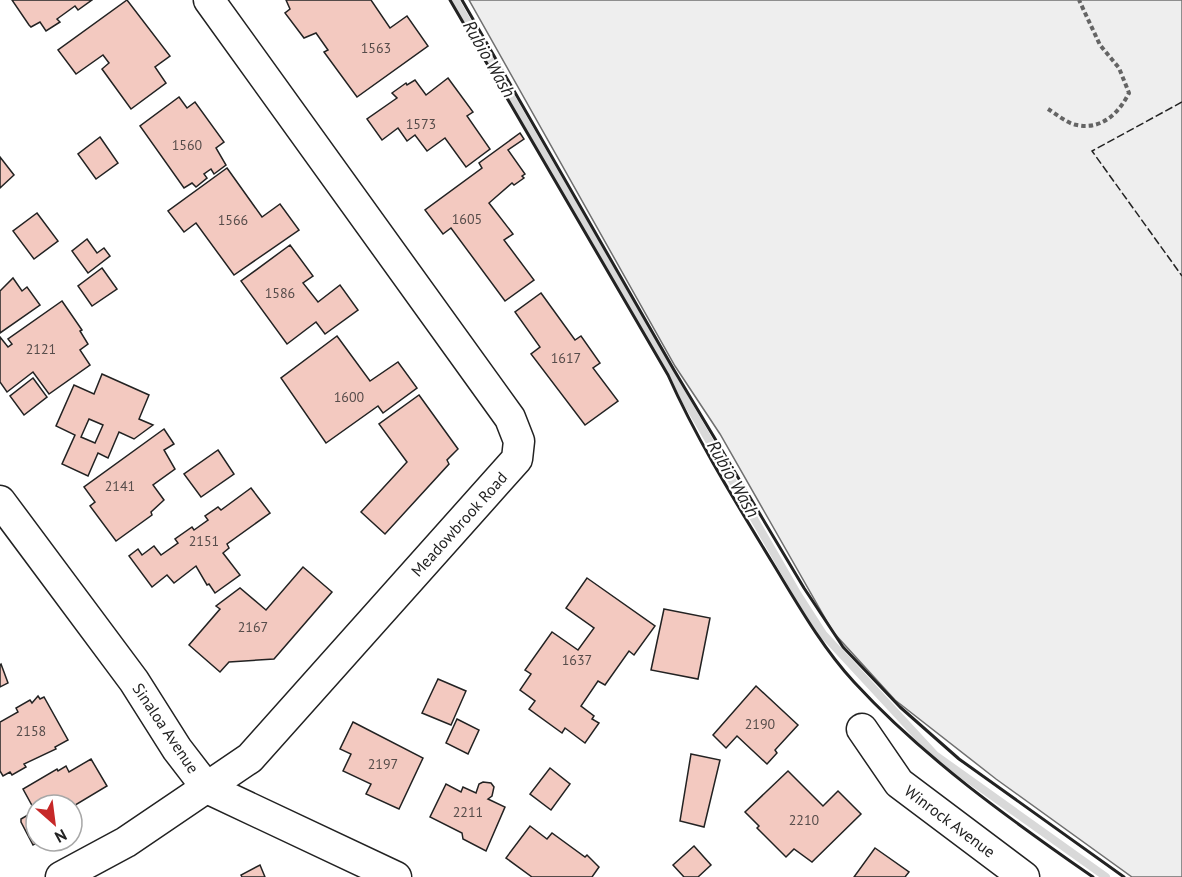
<svg xmlns="http://www.w3.org/2000/svg" width="1182" height="877" font-family="'PT Sans',sans-serif">
<rect width="100%" height="100%" fill="#fff"/>
<polygon fill="#eee" stroke="#6f6f6f" stroke-width="1.5" points="469,0 1182,0 1182,877 1132,877 996,779 895,700 833,632 720,434 675,366"/>
<g fill="none" stroke-linecap="round" stroke-linejoin="round">
<polyline stroke="#d9d9d9" stroke-width="8" points="455,0 798,595 823,634 935,755 1106,877"/>
</g>
<g fill="#f3c9c0" stroke="#222" stroke-width="1.5" fill-rule="evenodd">
<polygon points="12,0 92,0 78,10 75,6 57,19 60,22 46,31 40,22 31,27 29,25"/>
<polygon points="127,0 170,56 155,67 166,83 131,109 102,69 109,63 103,55 76,74 58,50"/>
<polygon points="286,0 371,0 390,28 407,16 428,46 357,97 324,52 328,50 316,33 304,38 285,13 290,9"/>
<polygon points="448,78 473,112 467,116 490,149 466,167 445,138 427,151 415,135 407,141 398,128 382,140 367,119 397,98 392,93 406,83 407,85 415,80 426,95"/>
<polygon points="179,97 187,108 195,102 224,142 216,148 226,165 214,174 211,169 204,174 207,178 196,187 192,183 184,188 140,126"/>
<polygon points="520,133 524,139 508,150 525,174 522,176 524,178 514,185 512,183 489,203 513,234 504,240 534,280 505,301 451,228 443,234 425,210 482,168 479,163"/>
<polygon points="100,137 118,163 96,179 78,154"/>
<polygon points="0,157 14,175 0,188"/>
<polygon points="227,168 262,217 280,204 299,230 234,275 196,223 184,232 168,211"/>
<polygon points="37,213 58,241 34,259 13,231"/>
<polygon points="87,239 97,253 104,248 110,256 88,273 72,251"/>
<polygon points="290,245 313,276 303,283 318,302 340,285 358,310 325,334 316,322 287,344 241,281"/>
<polygon points="102,268 117,289 92,306 78,286"/>
<polygon points="13,278 22,291 27,287 40,305 0,333 0,291"/>
<polygon points="541,293 575,340 581,336 600,363 593,368 618,401 585,425 531,354 540,347 515,312"/>
<polygon points="62,301 82,330 80,331 88,344 80,350 90,365 49,394 33,372 7,392 0,382 0,337 8,347 12,344 8,339"/>
<polygon points="337,336 370,381 398,362 417,388 383,413 378,406 326,443 281,378"/>
<path d="M 102,374 L 149,395 L 139,419 L 153,425 L 134,439 L 119,432 L 108,458 L 98,453 L 88,476 L 62,464 L 75,435 L 56,426 L 74,385 L 94,394 ZM 89,419 L 103,425 L 95,443 L 81,437 Z"/>
<polygon points="33,378 47,397 24,415 10,396"/>
<polygon points="419,395 458,449 447,460 449,464 385,534 361,512 407,462 379,424"/>
<polygon points="164,429 174,444 164,450 175,469 153,485 164,500 151,512 152,515 116,541 90,506 95,502 84,487"/>
<polygon points="218,450 234,474 201,497 184,474"/>
<polygon points="251,488 270,513 227,544 229,548 223,553 240,575 215,593 209,584 207,585 196,566 174,583 167,575 152,587 129,556 138,549 142,555 154,546 161,555 178,543 175,539 192,527 194,530 208,520 205,516 218,507 221,510"/>
<polygon points="303,567 332,592 274,659 229,662 220,672 189,645 220,609 216,606 240,588 266,610"/>
<polygon points="587,578 655,626 634,655 629,651 605,685 598,681 581,706 594,716 592,719 599,723 585,743 565,728 562,733 529,709 535,701 520,690 531,674 525,670 552,632 578,650 594,628 566,608"/>
<polygon points="664,609 710,618 698,679 651,670"/>
<polygon points="1,664 8,683 0,687 0,665"/>
<polygon points="438,679 466,691 451,725 422,713"/>
<polygon points="756,686 798,725 775,750 777,753 767,764 737,736 726,748 713,735"/>
<polygon points="38,696 40,699 44,697 68,740 55,747 56,749 24,764 26,767 12,775 10,772 3,776 0,771 0,722 18,712 16,708 30,700 32,703"/>
<polygon points="457,719 479,730 468,754 446,743"/>
<polygon points="353,722 423,758 399,809 366,794 371,784 343,771 351,754 340,749"/>
<polygon points="691,754 720,760 704,827 680,821"/>
<polygon points="91,759 107,786 72,807 36,805 36,841 40,841 33,845 21,822 21,819 35,811 23,789 57,769 58,771 66,766 69,772"/>
<polygon points="550,768 570,784 551,810 530,794"/>
<polygon points="788,771 823,806 838,791 861,814 812,862 794,849 786,857 757,828 759,826 745,812"/>
<polygon points="483,782 491,783 494,787 492,796 488,799 505,807 486,851 463,839 462,833 430,817 446,784 461,792 463,787 476,793 479,784"/>
<polygon points="530,826 547,839 552,833 585,857 587,855 599,867 592,877 532,877 506,858"/>
<polygon points="694,846 711,865 698,877 684,877 673,865"/>
<polygon points="875,848 909,872 905,877 854,877"/>
<polygon points="260,865 265,877 242,877 241,875"/>
</g>
<g fill="none" stroke-linecap="round" stroke-linejoin="round">
<defs>
<g id="minor">
<polyline points="0,501 134,681 177,749 207,788 396,877"/>
<polyline points="862,729 899,783 1024,877"/>
<polyline points="61,877 126,842 250,758 517,459 519,441 510,418 209,0"/>
</g>
</defs>
<use href="#minor" stroke="#222" stroke-width="33"/>
<path stroke="#646464" stroke-width="4" stroke-dasharray="4.5 3" stroke-linecap="butt" d="M 1048,109 C 1056,114 1068,124 1077,125 C 1102,130 1119,113 1129,93 L 1119,68 L 1100,45 L 1079,0"/>
<use href="#minor" stroke="#fff" stroke-width="30"/>
<polyline stroke="#222" stroke-width="1.5" stroke-dasharray="8 3" stroke-linecap="butt" points="1182,102 1092,151 1182,276"/>
<g stroke="#222" stroke-width="3">
<path d="M 450,0 L 668,375 C 697,440 735,501 772,562 C 797,603 821,646 854,682 C 924,758 1008,818 1093,877"/>
<polyline points="462,0 674,370 804,588 843,647 900,707 959,759 1124,877"/>
</g>
</g>
<g text-anchor="middle" stroke-width="4.5" stroke-linejoin="round" paint-order="stroke">
<g font-size="14" fill="#564c4a">
<text x="376" y="53">1563</text>
<text x="421" y="129">1573</text>
<text x="187" y="150">1560</text>
<text x="467" y="224">1605</text>
<text x="233" y="225">1566</text>
<text x="280" y="298">1586</text>
<text x="41" y="354">2121</text>
<text x="566" y="363">1617</text>
<text x="349" y="402">1600</text>
<text x="120" y="491">2141</text>
<text x="204" y="546">2151</text>
<text x="253" y="632">2167</text>
<text x="577" y="665">1637</text>
<text x="760" y="729">2190</text>
<text x="31" y="736">2158</text>
<text x="383" y="769">2197</text>
<text x="468" y="817">2211</text>
<text x="804" y="825">2210</text>
</g>
<g font-size="16" fill="#222" stroke="#fff">
<text transform="translate(459 524) rotate(-48)" y="6">Meadowbrook Road</text>
<text transform="translate(166 728) rotate(56)" y="6">Sinaloa Avenue</text>
<text transform="translate(950 821) rotate(37)" y="6">Winrock Avenue</text>
</g>
<g font-size="18" font-style="italic" fill="#222" stroke="#fff">
<text transform="translate(489 59) rotate(60)" y="6">Rubio Wash</text>
<text transform="translate(733 479) rotate(60)" y="6">Rubio Wash</text>
</g>
</g>
<g transform="translate(54 823) rotate(152)"><circle r="28" fill="#ffffff" stroke="#a7a7a7" stroke-width="1.5"/>
<path d="M0-4.5L10 22L0 15L-10 22Z" fill="#c62828"/>
<text y="-9" font-size="16" font-weight="bold" text-anchor="middle" fill="#222222">N</text>
</g>
</svg>
